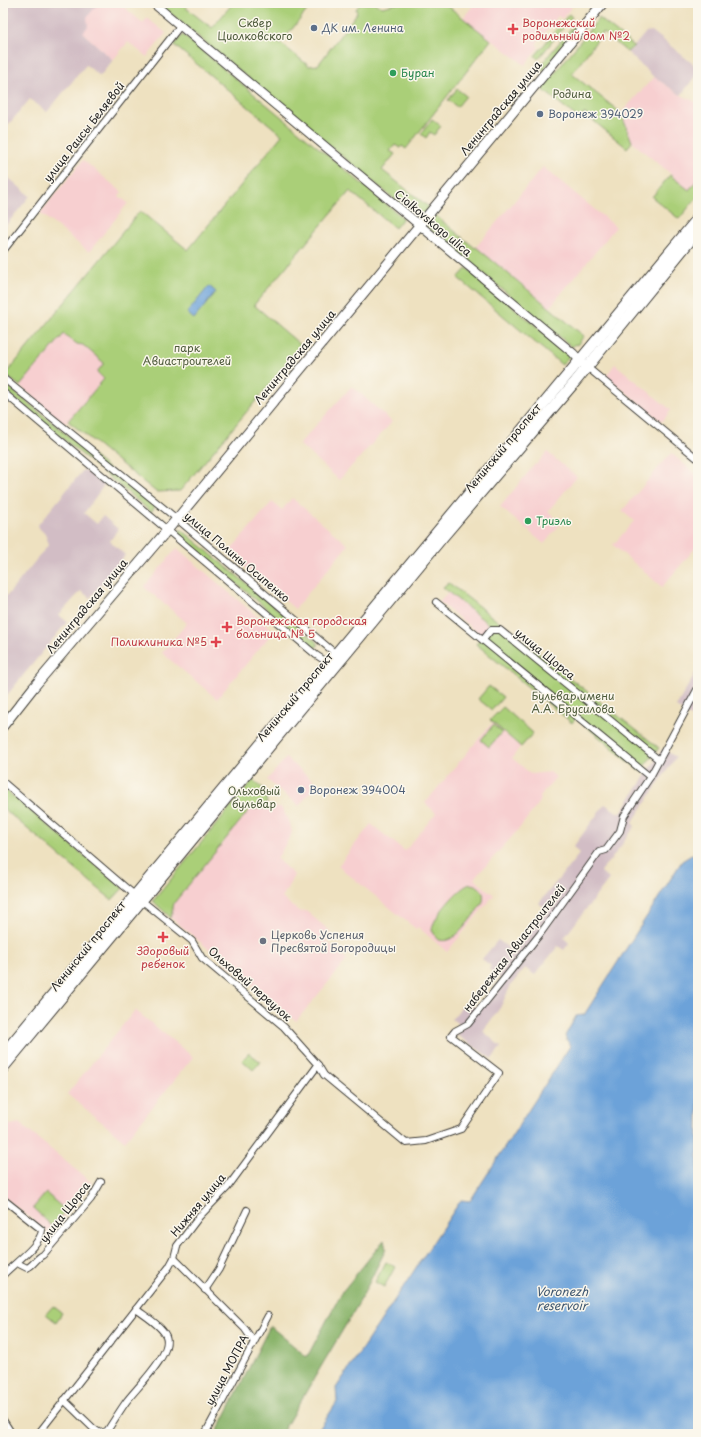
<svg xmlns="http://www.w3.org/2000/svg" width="701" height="1437" font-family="'Playpen Sans',sans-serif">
<rect width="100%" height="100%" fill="#fbf7ec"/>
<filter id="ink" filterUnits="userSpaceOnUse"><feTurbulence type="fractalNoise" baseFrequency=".025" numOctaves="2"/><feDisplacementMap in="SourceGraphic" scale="8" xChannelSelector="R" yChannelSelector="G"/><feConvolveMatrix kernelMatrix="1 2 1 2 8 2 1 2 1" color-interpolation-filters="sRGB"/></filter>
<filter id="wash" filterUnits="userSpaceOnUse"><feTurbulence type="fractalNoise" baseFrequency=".012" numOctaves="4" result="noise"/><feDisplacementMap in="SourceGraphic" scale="16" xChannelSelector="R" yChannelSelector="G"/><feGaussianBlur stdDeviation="0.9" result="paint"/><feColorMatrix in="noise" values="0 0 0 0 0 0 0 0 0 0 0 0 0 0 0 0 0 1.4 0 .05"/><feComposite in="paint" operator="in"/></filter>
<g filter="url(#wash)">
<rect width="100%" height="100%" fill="#eee1c0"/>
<g fill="#f7cfd0">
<polygon points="3,3 119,3 143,23 147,18 166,33 147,57 128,42 113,60 83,33 3,131"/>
<polygon points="475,3 570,3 573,5 562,19 558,16 536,44 539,47 525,65 463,18"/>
<polygon points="654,77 681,95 698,103 698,196 679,219 652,197 671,174 632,142 621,113"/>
<polygon points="83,160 122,192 119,196 128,203 89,252 40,213"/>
<polygon points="543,167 616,227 550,307 476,247"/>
<polygon points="64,334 77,344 83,345 104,363 104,379 65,424 20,386"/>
<polygon points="615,364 671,410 662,422 606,376"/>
<polygon points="352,386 392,422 339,480 299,444"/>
<polygon points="547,452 577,477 548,511 561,523 544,544 500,507 535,464 536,465"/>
<polygon points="671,453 698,476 698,545 662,587 613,545 634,521 622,511"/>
<polygon points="292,498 348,545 295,609 228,553 272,502 282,510"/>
<polygon points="177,548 274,631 217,699 162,653 187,623 144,587"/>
<polygon points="448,592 490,626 482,636 439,602"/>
<polygon points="492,723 520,747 512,758 531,774 550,772 556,777 540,796 540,802 518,830 474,879 494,895 447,952 418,927 416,929 338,866 371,824 405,851 436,813 425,803"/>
<polygon points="286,758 317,784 299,806 267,780"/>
<polygon points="281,807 290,823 292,833 277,859 294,875 282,898 300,912 306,911 331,932 328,934 331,937 327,941 347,960 296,1021 171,918 174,903 250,809"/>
<polygon points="135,1010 193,1057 125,1141 67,1094"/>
<polygon points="3,1119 10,1125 19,1123 92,1183 50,1234 3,1196"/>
</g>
<g fill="#d2bdc5">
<polygon points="3,3 99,3 87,17 88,26 83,33 113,60 100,76 86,65 47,112 30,99 3,131"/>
<polygon points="652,31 698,68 698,73 681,95 654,77 627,52 631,50 646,32"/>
<polygon points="3,173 30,196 3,229"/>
<polygon points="84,469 104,485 84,513 97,524 103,516 118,529 110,541 125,555 90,598 81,591 59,615 67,622 3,700 3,593 7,596 49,544 45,534 37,526"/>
<polygon points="698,668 698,713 694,719 676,707"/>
<polygon points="663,749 676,757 632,823 635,826 613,857 600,871 609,879 564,938 569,943 564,950 558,946 535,975 525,968 511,985 500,1008 483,1031 501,1047 492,1059 457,1035 463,1028 452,1019 467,1000 477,1009 501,979 489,969 491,966 482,959 498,940 513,951 546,910 539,903 580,853 573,847 605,804 620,814"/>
</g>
<g fill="#aacf78" stroke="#63764a">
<polygon points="158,3 189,3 186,8 212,28 233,3 313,3 285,38 283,37 279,42 309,66 318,65 357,13 356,9 361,3 375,3 382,7 399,3 444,3 491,40 406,149 402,146 400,148 395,145 390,151 395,154 382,170 430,208 421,218 417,218"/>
<polygon points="569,14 572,17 538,59 535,56"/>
<polygon points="599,18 634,46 627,52 603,32 572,74 621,113 632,142 627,148 584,113 579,119 542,89"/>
<polygon points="578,20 582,24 543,71 539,67"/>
<polygon points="183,35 403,218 395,228 350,191 254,305 302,346 180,491 156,492 68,421 104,379 97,372 104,363 83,345 77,344 64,334 20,386 5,375 140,211 188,250 282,135 174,45"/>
<polygon points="457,89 466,96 457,107 448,100"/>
<polygon points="432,119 441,126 434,135 430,132 426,138 421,134"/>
<polygon points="670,175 689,190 698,179 698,196 679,219 652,197"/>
<polygon points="435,215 475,248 476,247 584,336 577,345 575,344 572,347 426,226"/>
<polygon points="467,268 570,355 562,365 458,278"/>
<polygon points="3,382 155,507 151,512 3,389"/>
<polygon points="180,530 182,530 318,643 318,646 314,648 178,535"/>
<polygon points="449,583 659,748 640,771 576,718 572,723 476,644 491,626 443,588"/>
<polygon points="489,686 503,697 492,710 478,699"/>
<polygon points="503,707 533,733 521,747 490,720"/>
<polygon points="493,725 502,732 489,747 481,740"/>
<polygon points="253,780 266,791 267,808 250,809 174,903 171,918 153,901"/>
<polygon points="3,788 123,888 112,900 4,809"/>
<path d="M 471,884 C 482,886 486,894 482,904 C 472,916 454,948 437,939 L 432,930 C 431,920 460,885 471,884 Z"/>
<polygon points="249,1053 261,1062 253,1070 242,1060"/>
<polygon points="46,1193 66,1211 52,1226 33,1208"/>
<polygon points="386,1262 395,1267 384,1287 375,1282"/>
<polygon points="53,1306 62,1313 56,1322 46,1314"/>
</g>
<polygon fill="#87b268" stroke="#526742" points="384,1240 386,1249 360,1301 281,1434 216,1434 270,1326 307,1357 342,1292"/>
<g fill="#6ca2d9" stroke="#445f7a">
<polygon points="209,286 216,292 194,319 187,313"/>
<polygon points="698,851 698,1434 316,1434 337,1402 336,1388 461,1200 470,1201 570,1046 565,1036 576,1016 584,1015 682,861"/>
</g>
</g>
<g filter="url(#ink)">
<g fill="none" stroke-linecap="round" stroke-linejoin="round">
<defs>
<g id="minor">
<polyline points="3,251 180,26"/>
<polyline points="587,367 698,459"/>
<polyline points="3,378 177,519 336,654 336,656"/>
<polyline points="3,392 316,655 330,664"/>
<polyline points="436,602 650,777"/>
<polyline points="483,640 491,630 500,630 659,760"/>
<polyline points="3,782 125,887 192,941 202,958 284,1027 318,1065 324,1075 406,1143 426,1141 461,1129 499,1073 451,1036 455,1031 468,1024 540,934 599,852 606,850 620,831 624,816 650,777 698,688"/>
<path d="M 3,1199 L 42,1230 C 41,1245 13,1264 3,1275"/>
<polyline points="174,1258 245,1329 254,1342"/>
<path d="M 17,1263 L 27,1268 C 34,1265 36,1258 43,1255 L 91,1199 L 101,1182"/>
<polyline points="205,1290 219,1269 247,1210"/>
<path d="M 64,1400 L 94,1429 L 100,1433 L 107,1431 C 113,1422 119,1412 126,1402 C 136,1388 173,1354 166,1336 C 161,1325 145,1316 136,1309"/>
<polyline points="3,1420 12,1434"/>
<polyline points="38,1434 169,1267 174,1258 177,1246 199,1217 227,1188 318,1065"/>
<polyline points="205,1434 268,1316"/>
</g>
<polyline id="tertiary" points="153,3 573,353 583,364"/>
<polyline id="secondary" points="3,726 33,688 181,514 603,3"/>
<g id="primary">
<polyline points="3,1054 698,218"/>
<polyline points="3,1068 442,538 575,382 698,231"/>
</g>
</defs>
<use href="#minor" stroke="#3c3a35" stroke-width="8"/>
<use href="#tertiary" stroke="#3c3a35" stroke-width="10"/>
<use href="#secondary" stroke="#3c3a35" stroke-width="11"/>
<use href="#primary" stroke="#3c3a35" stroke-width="12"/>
<use href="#minor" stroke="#fff" stroke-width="6"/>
<use href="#tertiary" stroke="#fff" stroke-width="8"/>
<use href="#secondary" stroke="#fff" stroke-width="9"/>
<use href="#primary" stroke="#fff" stroke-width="10"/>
</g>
</g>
<g fill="#5c6f8a" stroke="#fbf7ec" stroke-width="1.5">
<circle cx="314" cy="28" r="4"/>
<circle cx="540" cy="114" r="4"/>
<circle cx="301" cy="790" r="4"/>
</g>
<g fill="#e0444e" stroke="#fbf7ec" stroke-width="1.5">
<path d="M511 23h4v4h4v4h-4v4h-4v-4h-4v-4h4z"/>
<path d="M225 621h4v4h4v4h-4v4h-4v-4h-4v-4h4z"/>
<path d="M214 636h4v4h4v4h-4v4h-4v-4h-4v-4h4z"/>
<path d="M161 931h4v4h4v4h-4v4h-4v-4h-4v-4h4z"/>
</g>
<g fill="#2e9e5b" stroke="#fbf7ec" stroke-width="1.5">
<circle cx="393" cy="73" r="4"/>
<circle cx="528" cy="521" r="4"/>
</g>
<circle fill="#6b7280" stroke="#fbf7ec" stroke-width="1.5" cx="263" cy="941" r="4"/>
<g text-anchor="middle" stroke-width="3" stroke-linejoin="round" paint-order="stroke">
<g font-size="11" fill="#4e5b3c" stroke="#fbf7ec">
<text x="255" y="27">Сквер<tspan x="255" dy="13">Циолковского</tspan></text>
<text x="572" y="98">Родина</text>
<text x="187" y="352">парк<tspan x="187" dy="13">Авиастроителей</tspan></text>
<text x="573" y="700">Бульвар имени<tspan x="573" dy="13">А.А. Брусилова</tspan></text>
<text x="254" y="795">Ольховый<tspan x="254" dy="13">бульвар</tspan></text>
</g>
<g font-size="11" fill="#be3a42" stroke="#fbf7ec" text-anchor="start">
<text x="522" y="27">Воронежский<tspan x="522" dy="13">родильный дом №2</tspan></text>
<text x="236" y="625">Воронежская городская<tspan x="236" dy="13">больница № 5</tspan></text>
<text x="207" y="646" text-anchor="end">Поликлиника №5</text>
<text x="163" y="955" text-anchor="middle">Здоровый<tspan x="163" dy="13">ребенок</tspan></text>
</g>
<g font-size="11" fill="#4e5e75" stroke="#fbf7ec" text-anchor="start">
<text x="322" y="32">ДК им. Ленина</text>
<text x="548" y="118">Воронеж 394029</text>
<text x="309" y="794">Воронеж 394004</text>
</g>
<g font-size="11" fill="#27864d" stroke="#fbf7ec" text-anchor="start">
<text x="401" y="77">Буран</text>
<text x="536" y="525">Триэль</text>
</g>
<g font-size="11" fill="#1c1c1c" stroke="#fbf7ec">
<text transform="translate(501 108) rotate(-50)" y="4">Ленинградская улица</text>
<text transform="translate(84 132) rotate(-52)" y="4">улица Раисы Беляевой</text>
<text transform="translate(433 223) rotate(40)" y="4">Ciolkovskogo ulica</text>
<text transform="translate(295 357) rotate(-50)" y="4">Ленинградская улица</text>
<text transform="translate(503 448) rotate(-50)" y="4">Ленинский проспект</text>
<text transform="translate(237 557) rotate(40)" y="4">улица Полины Осипенко</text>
<text transform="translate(87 606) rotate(-50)" y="4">Ленинградская улица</text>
<text transform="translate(545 654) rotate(39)" y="4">улица Щорса</text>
<text transform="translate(295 697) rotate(-50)" y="4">Ленинский проспект</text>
<text transform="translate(88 946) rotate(-51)" y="4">Ленинский проспект</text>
<text transform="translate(514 948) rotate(-52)" y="4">набережная Авиастроителей</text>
<text transform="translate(250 984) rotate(41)" y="4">Ольховый переулок</text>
<text transform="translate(198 1205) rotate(-50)" y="4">Нижняя улица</text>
<text transform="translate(65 1212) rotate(-52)" y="4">улица Щорса</text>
<text transform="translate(227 1370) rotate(-62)" y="4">улица МОПРА</text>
</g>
<g font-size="11" fill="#5b616d" stroke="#fbf7ec" text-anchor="start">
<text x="271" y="939">Церковь Успения<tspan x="271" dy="13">Пресвятой Богородицы</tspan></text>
</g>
<g font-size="12" font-style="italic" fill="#405871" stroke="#fbf7ec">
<text x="562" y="1296">Voronezh<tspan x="562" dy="14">reservoir</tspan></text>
</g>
</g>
<rect width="701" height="1437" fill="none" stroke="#fbf7ec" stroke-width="16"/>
</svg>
